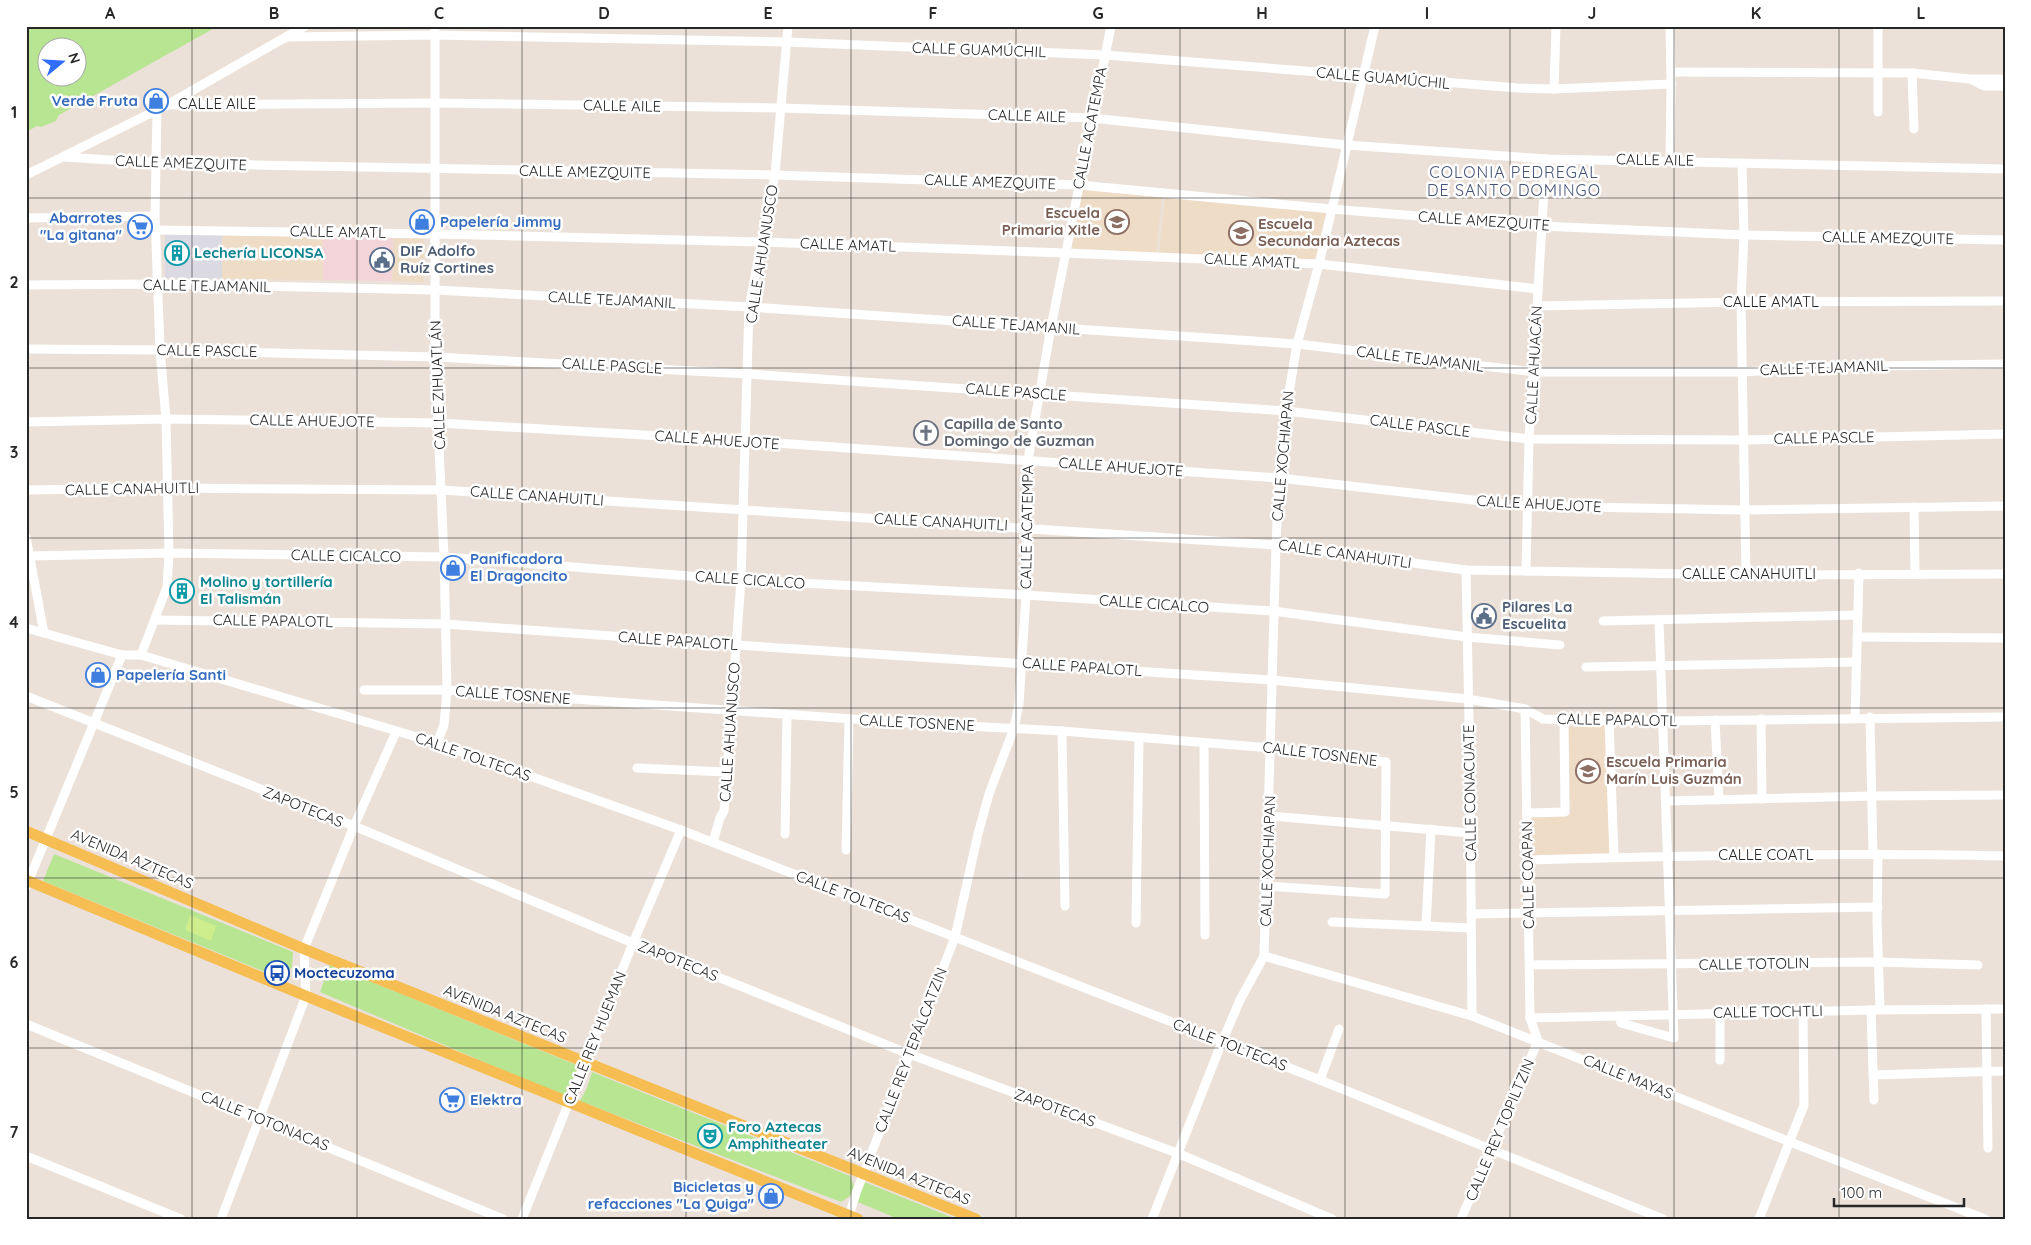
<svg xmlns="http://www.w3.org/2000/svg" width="2031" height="1245" font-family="Quicksand,sans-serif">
<rect width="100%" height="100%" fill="#ebe1d8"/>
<polygon fill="#dbd9e2" points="165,234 222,235 222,279 165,278"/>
<g fill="#eedcc6">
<polygon points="1081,189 1162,196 1156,253 1070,248"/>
<polygon points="1165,197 1326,212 1316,261 1159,253"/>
<polygon points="222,235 323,236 323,280 222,279"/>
<polygon points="393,237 424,237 424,282 392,281"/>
<polygon points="1605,726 1610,853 1532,856 1531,817 1571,815 1568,727"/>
</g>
<polygon fill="#f3d4d9" points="323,236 393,237 392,281 323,280"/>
<g fill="#b7e591" fill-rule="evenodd">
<path d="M 26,26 L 218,26 L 59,115 L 56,121 L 41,127 L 37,126 L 26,132 ZM 48,48 L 78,48 L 78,78 L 48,78 Z"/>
<polygon points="54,854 293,952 292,967 282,979 43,881"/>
<polygon points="330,965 579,1066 566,1097 320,992"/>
<polygon points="592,1072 850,1176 856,1192 841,1202 580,1101 587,1088"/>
<polygon points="862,1181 956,1219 898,1219 858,1202 857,1193"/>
</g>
<polygon fill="#ceed8c" points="190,915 216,926 211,941 185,930"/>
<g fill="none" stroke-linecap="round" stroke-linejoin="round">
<g stroke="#fff" stroke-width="9">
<polyline points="435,26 435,357 444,557 447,690 444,725 437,743"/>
<polyline points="1878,26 1878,112"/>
<polyline points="286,37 435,35 787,42 1105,55 1518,88 1554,89 1671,84"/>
<polyline points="1671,72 1912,73 1970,79 2005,79"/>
<polyline points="1912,73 1914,129"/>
<polyline points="1972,80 1984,86 2005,86"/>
<polyline points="1554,89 1556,26"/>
<polyline points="167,105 435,103 781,108 1092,118 1346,145 1546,159 2005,169"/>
<polyline points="64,157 156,163 775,175 1079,185 1331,209 1541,226 1744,235 2005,240"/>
<polyline points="1670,160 1671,84 1670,26"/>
<polyline points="1742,163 1744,235 1741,302 1746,575"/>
<polyline points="26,175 167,105 305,26"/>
<polyline points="26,218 155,216"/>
<polyline points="156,230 435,234 761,242 1065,253 1319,264 1538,289"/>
<polyline points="26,285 158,284 435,290 749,307 1297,344 1534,372 1744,372 1813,367 2005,364"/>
<polyline points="1537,306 1741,302 2005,301"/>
<polyline points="26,349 160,350 435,357 748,374 1286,411 1529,439 1743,440 2005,434"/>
<polyline points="26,422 166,419 439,423 746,441 1279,478 1526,506 1744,510 2005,506"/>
<polyline points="26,490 168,488 441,490 1276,545 1466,570 1746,575 2005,574"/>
<polyline points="1914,507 1915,574"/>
<polyline points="26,537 44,633"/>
<polyline points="31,556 169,553 444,557 741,580 1026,595 1273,611 1467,637 1560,645"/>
<polyline points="1466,570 1470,770 1472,1016"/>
<polyline points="1526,571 1529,439 1546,159"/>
<polyline points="156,620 445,624 737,645 1271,680 1468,699 1525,709 1543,719 1564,720 1664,721 2005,717"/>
<polyline points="1603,621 1858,615"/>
<polyline points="26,628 122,655 141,655 437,743 681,830 1320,1080 1663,1219"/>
<polyline points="1857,637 2005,638"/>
<polyline points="141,655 167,587 169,553 166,419 160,350 155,216 157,110"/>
<polyline points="1586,667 1857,662"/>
<polyline points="364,690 447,690 909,723 1062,731 1271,748 1386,762 1385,894 1266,886"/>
<polyline points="26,696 354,826 633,943 909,1054 1177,1153 1332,1219"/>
<polyline points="1870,717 1873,854"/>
<polyline points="1855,718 1859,573"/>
<polyline points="1761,719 1762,799"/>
<polyline points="1715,720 1719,800"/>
<polyline points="1609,721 1614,857"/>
<polyline points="1062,731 1065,906"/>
<polyline points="1204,743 1205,935"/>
<polyline points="637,768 726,772"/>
<polyline points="1667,801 1872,796 2005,795"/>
<polyline points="1527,813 1565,812 1564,720"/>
<polyline points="1269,816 1471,833"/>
<polyline points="785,834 787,715"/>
<polyline points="713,842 720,818 724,811 741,580 749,307 775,175 788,26"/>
<polyline points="846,850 849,719"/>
<polyline points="1878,854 1877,921 1880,1009"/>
<path d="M 1528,860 C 1687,855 1846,853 2005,856"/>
<polyline points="26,887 122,655"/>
<polyline points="1471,914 1878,907"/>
<polyline points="1332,922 1471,928"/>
<polyline points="1136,923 1139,738"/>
<polyline points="1426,926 1431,829"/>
<polyline points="1264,956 1472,1016 1985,1219"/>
<polyline points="1530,965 1878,962 1978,965"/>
<polyline points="1986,1009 1988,1148"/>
<polyline points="1871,1010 1874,1100"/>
<polyline points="1720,1013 1720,1060"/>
<polyline points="1619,1016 1621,1023 1674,1038 1659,620"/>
<polyline points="1530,1018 1871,1010 2005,1009"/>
<polyline points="26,1024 503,1219"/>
<polyline points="1873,1075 2005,1071"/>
<polyline points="1320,1080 1339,1029"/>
<polyline points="26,1156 181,1219"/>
<polyline points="221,1219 306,996 304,949 354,826 396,732"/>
<polyline points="522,1219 633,943 681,830"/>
<polyline points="848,1219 856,1193 955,937 978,834 989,794 1014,728 1019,704 1026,595 1028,460 1051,327 1111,26"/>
<polyline points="1152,1219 1222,1042 1240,1000 1264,956 1276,545 1279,478 1286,411 1297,344 1319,264 1375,26"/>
<polyline points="1461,1219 1538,1041 1530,1018 1525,709"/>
<polyline points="1759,1219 1804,1105 1803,1011"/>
</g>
<g stroke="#f6be52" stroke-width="11">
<polyline points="26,831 304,949 976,1219"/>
<polyline points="26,880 306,996 858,1219"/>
</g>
</g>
<path fill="none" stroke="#272727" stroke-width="1" stroke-opacity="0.55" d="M 192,26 L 192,1219M 357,26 L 357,1219M 522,26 L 522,1219M 686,26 L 686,1219M 851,26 L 851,1219M 1016,26 L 1016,1219M 1180,26 L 1180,1219M 1345,26 L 1345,1219M 1510,26 L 1510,1219M 1674,26 L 1674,1219M 1839,26 L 1839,1219M 26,198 L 2005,198M 26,368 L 2005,368M 26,538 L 2005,538M 26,708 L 2005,708M 26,878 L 2005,878M 26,1048 L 2005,1048"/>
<defs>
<symbol id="shop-ring" viewBox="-11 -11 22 22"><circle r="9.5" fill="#fff" stroke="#3f7fe0" stroke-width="1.5"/><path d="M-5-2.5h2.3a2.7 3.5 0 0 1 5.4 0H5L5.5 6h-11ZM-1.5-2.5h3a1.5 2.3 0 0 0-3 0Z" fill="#3f7fe0"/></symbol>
<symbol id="school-ring" viewBox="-11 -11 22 22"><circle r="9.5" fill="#fff" stroke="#8d6e63" stroke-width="1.5"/><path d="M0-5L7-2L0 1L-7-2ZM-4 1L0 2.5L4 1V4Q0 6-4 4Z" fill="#8d6e63"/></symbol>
<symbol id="supermarket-ring" viewBox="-11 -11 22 22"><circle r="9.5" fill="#fff" stroke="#3f7fe0" stroke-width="1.5"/><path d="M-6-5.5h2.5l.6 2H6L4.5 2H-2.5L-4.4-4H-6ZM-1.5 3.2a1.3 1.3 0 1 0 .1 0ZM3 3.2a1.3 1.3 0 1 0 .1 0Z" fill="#3f7fe0"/></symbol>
<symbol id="building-ring" viewBox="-11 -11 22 22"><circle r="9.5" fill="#fff" stroke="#0f9aa8" stroke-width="1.5"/><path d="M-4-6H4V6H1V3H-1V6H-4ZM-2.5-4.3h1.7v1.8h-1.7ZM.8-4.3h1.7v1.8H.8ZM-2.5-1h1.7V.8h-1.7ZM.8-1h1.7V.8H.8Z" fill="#0f9aa8"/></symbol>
<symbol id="civic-ring" viewBox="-11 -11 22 22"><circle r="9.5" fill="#fff" stroke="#5c6f8a" stroke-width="1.5"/><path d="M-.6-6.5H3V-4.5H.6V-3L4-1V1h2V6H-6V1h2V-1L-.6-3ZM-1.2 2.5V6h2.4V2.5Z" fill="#5c6f8a"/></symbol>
<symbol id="church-ring" viewBox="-11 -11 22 22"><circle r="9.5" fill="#fff" stroke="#6b7280" stroke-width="1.5"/><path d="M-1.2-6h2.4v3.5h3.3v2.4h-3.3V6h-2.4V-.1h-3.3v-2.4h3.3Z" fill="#6b7280"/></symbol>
<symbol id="bus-ring" viewBox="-11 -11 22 22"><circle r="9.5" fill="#fff" stroke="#1a4fb4" stroke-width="1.5"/><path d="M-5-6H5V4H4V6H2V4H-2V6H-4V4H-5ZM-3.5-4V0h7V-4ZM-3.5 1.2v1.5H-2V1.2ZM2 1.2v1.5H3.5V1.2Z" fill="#1a4fb4"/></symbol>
<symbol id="theatre-ring" viewBox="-11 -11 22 22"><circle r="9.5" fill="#fff" stroke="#0f9aa8" stroke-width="1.5"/><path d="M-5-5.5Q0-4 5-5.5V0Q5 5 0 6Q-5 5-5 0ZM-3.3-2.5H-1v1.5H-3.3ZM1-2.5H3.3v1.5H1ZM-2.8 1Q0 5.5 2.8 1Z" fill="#0f9aa8"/></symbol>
</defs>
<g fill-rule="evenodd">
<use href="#shop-ring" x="142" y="87" width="28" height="28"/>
<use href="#shop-ring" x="408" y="208" width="28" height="28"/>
<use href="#school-ring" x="1103" y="208" width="28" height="28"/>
<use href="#supermarket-ring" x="126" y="213" width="28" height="28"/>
<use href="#school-ring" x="1227" y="219" width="28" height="28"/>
<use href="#building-ring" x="163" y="239" width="28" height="28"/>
<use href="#civic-ring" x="368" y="246" width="28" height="28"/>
<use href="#church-ring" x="912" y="419" width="28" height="28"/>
<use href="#shop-ring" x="439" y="554" width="28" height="28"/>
<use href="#building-ring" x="168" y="577" width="28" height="28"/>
<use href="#civic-ring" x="1470" y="602" width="28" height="28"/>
<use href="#shop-ring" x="84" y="661" width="28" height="28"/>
<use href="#school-ring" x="1574" y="757" width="28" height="28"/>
<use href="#bus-ring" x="263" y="959" width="28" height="28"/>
<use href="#supermarket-ring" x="438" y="1086" width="28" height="28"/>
<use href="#theatre-ring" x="696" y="1122" width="28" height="28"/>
<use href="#shop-ring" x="757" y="1182" width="28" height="28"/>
</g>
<g text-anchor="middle" stroke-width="5" stroke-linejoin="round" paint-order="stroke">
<g font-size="15" fill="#272727" stroke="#fff">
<text transform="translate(979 50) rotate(2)" y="5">CALLE GUAMÚCHIL</text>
<text transform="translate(1383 78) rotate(5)" y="5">CALLE GUAMÚCHIL</text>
<text x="217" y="109">CALLE AILE</text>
<text transform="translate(622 106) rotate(1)" y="5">CALLE AILE</text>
<text transform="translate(1027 116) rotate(2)" y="5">CALLE AILE</text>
<text transform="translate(1090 128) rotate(-79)" y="5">CALLE ACATEMPA</text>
<text transform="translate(1655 160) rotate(1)" y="5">CALLE AILE</text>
<text transform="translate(181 163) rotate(2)" y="5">CALLE AMEZQUITE</text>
<text transform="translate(585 172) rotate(1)" y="5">CALLE AMEZQUITE</text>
<text transform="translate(990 182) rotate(2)" y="5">CALLE AMEZQUITE</text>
<text transform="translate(1484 221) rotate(4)" y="5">CALLE AMEZQUITE</text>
<text transform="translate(338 232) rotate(1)" y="5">CALLE AMATL</text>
<text transform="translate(1888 238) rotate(1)" y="5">CALLE AMEZQUITE</text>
<text transform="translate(848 245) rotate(2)" y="5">CALLE AMATL</text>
<text transform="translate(762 254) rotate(-81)" y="5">CALLE AHUANUSCO</text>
<text transform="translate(1252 261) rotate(3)" y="5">CALLE AMATL</text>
<text transform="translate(207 286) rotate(1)" y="5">CALLE TEJAMANIL</text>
<text transform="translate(612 300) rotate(3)" y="5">CALLE TEJAMANIL</text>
<text x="1771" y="307">CALLE AMATL</text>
<text transform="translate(1016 325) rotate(4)" y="5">CALLE TEJAMANIL</text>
<text transform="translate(207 351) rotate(1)" y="5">CALLE PASCLE</text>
<text transform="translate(1420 359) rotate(7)" y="5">CALLE TEJAMANIL</text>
<text transform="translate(1534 365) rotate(-87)" y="5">CALLE AHUACÁN</text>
<text transform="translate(612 366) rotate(3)" y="5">CALLE PASCLE</text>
<text transform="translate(1824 368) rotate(-2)" y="5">CALLE TEJAMANIL</text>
<text transform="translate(438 385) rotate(-92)" y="5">CALLE ZIHUATLÁN</text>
<text transform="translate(1016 392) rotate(4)" y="5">CALLE PASCLE</text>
<text transform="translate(312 421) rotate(1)" y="5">CALLE AHUEJOTE</text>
<text transform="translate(1420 426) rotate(7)" y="5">CALLE PASCLE</text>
<text transform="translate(1824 438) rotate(-1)" y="5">CALLE PASCLE</text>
<text transform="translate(717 440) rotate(4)" y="5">CALLE AHUEJOTE</text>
<text transform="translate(1283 456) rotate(-85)" y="5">CALLE XOCHIAPAN</text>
<text transform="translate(1121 467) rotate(4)" y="5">CALLE AHUEJOTE</text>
<text transform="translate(132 489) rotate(-1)" y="5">CALLE CANAHUITLI</text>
<text transform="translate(537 496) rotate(4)" y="5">CALLE CANAHUITLI</text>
<text transform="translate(1539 504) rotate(3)" y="5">CALLE AHUEJOTE</text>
<text transform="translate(941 522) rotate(3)" y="5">CALLE CANAHUITLI</text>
<text transform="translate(1027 527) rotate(-89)" y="5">CALLE ACATEMPA</text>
<text transform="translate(1345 554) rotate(8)" y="5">CALLE CANAHUITLI</text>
<text transform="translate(346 556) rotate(1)" y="5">CALLE CICALCO</text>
<text x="1749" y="579">CALLE CANAHUITLI</text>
<text transform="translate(750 580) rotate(4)" y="5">CALLE CICALCO</text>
<text transform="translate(1154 604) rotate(4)" y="5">CALLE CICALCO</text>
<text transform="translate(273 621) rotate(1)" y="5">CALLE PAPALOTL</text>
<text transform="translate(678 641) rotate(4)" y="5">CALLE PAPALOTL</text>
<text transform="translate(1082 667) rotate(4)" y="5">CALLE PAPALOTL</text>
<text transform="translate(513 695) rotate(4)" y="5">CALLE TOSNENE</text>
<text transform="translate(1617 720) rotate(1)" y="5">CALLE PAPALOTL</text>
<text transform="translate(917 723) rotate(3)" y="5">CALLE TOSNENE</text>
<text transform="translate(730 732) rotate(-86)" y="5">CALLE AHUANUSCO</text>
<text transform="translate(1320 754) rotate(7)" y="5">CALLE TOSNENE</text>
<text transform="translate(473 757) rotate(19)" y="5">CALLE TOLTECAS</text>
<text transform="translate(1470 793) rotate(-91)" y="5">CALLE CONACUATE</text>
<text transform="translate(303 807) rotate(22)" y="5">ZAPOTECAS</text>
<text x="1766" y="860">CALLE COATL</text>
<text transform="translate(132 859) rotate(23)" y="5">AVENIDA AZTECAS</text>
<text transform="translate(1268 861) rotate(-88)" y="5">CALLE XOCHIAPAN</text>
<text transform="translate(1528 875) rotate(-91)" y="5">CALLE COAPAN</text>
<text transform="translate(853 897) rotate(21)" y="5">CALLE TOLTECAS</text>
<text transform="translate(678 961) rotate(22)" y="5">ZAPOTECAS</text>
<text transform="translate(1754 964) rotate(-1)" y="5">CALLE TOTOLIN</text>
<text transform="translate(1768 1012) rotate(-1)" y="5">CALLE TOCHTLI</text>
<text transform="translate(505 1014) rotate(22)" y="5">AVENIDA AZTECAS</text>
<text transform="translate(595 1038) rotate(-68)" y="5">CALLE REY HUEMAN</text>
<text transform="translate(1230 1045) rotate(21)" y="5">CALLE TOLTECAS</text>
<text transform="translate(911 1050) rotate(-69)" y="5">CALLE REY TEPÁLCATZIN</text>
<text transform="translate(1628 1077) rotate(22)" y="5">CALLE MAYAS</text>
<text transform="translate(1055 1108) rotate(20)" y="5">ZAPOTECAS</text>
<text transform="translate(265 1121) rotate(22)" y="5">CALLE TOTONACAS</text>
<text transform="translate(1500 1130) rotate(-67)" y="5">CALLE REY TOPILTZIN</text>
<text transform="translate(909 1176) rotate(22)" y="5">AVENIDA AZTECAS</text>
</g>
<g font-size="15" font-weight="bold" fill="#366cbe" stroke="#fff" text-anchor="start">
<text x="138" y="106" text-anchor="end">Verde Fruta</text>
<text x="122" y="223" text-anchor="end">Abarrotes<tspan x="122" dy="17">"La gitana"</tspan></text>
<text x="440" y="227">Papelería Jimmy</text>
<text x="470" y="564">Panificadora<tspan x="470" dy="17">El Dragoncito</tspan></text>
<text x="116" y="680">Papelería Santi</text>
<text x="470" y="1105">Elektra</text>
<text x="754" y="1192" text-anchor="end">Bicicletas y<tspan x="754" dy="17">refacciones "La Quiga"</tspan></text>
</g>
<g font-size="15" font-weight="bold" fill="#785e54" stroke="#fff" text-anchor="start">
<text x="1100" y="218" text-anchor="end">Escuela<tspan x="1100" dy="17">Primaria Xitle</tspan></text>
<text x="1258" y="229">Escuela<tspan x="1258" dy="17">Secundaria Aztecas</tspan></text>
<text x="1606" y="767">Escuela Primaria<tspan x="1606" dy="17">Marín Luis Guzmán</tspan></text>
</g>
<g font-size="15" font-weight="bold" fill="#4e5e75" stroke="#fff" text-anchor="start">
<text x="400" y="256">DIF Adolfo<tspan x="400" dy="17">Ruíz Cortines</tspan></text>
<text x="1502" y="612">Pilares La<tspan x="1502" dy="17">Escuelita</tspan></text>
</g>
<g font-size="15" font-weight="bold" fill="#0d838f" stroke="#fff" text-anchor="start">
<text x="194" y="258">Lechería LICONSA</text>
<text x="200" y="587">Molino y tortillería<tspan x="200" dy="17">El Talismán</tspan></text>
<text x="728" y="1132">Foro Aztecas<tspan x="728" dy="17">Amphitheater</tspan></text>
</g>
<g font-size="15" font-weight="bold" fill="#5b616d" stroke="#fff" text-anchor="start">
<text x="944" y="429">Capilla de Santo<tspan x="944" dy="17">Domingo de Guzman</tspan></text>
</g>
<g font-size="15" font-weight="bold" fill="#164399" stroke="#fff" text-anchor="start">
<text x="294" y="978">Moctecuzoma</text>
</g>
<g font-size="16" letter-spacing="1" fill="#475579" stroke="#fff">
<text x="1514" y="178">COLONIA PEDREGAL<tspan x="1514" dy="18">DE SANTO DOMINGO</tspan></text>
</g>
</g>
<rect width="2031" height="1245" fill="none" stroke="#ffffff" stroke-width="55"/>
<g transform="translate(62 62) rotate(72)"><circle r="24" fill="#ffffff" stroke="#a9a9a9"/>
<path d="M0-4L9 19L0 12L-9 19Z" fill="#316eff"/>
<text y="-8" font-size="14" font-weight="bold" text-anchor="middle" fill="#272727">N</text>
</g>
<path d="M1834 1198v8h130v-8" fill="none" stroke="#272727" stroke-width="2.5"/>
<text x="1841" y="1198" font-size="15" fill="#272727" stroke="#ffffff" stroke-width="4" paint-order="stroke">100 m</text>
<rect x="28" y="28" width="1976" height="1190" fill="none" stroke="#272727" stroke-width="2"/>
<g font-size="16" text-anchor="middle" font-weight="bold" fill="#272727">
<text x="110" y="19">A</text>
<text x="274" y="19">B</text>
<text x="439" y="19">C</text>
<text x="604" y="19">D</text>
<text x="768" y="19">E</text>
<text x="933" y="19">F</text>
<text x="1098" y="19">G</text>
<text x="1262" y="19">H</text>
<text x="1427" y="19">I</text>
<text x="1592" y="19">J</text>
<text x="1756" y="19">K</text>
<text x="1921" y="19">L</text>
<text x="14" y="118">1</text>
<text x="14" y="288">2</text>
<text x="14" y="458">3</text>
<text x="14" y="628">4</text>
<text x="14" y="798">5</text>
<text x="14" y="968">6</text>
<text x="14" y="1138">7</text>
</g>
</svg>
